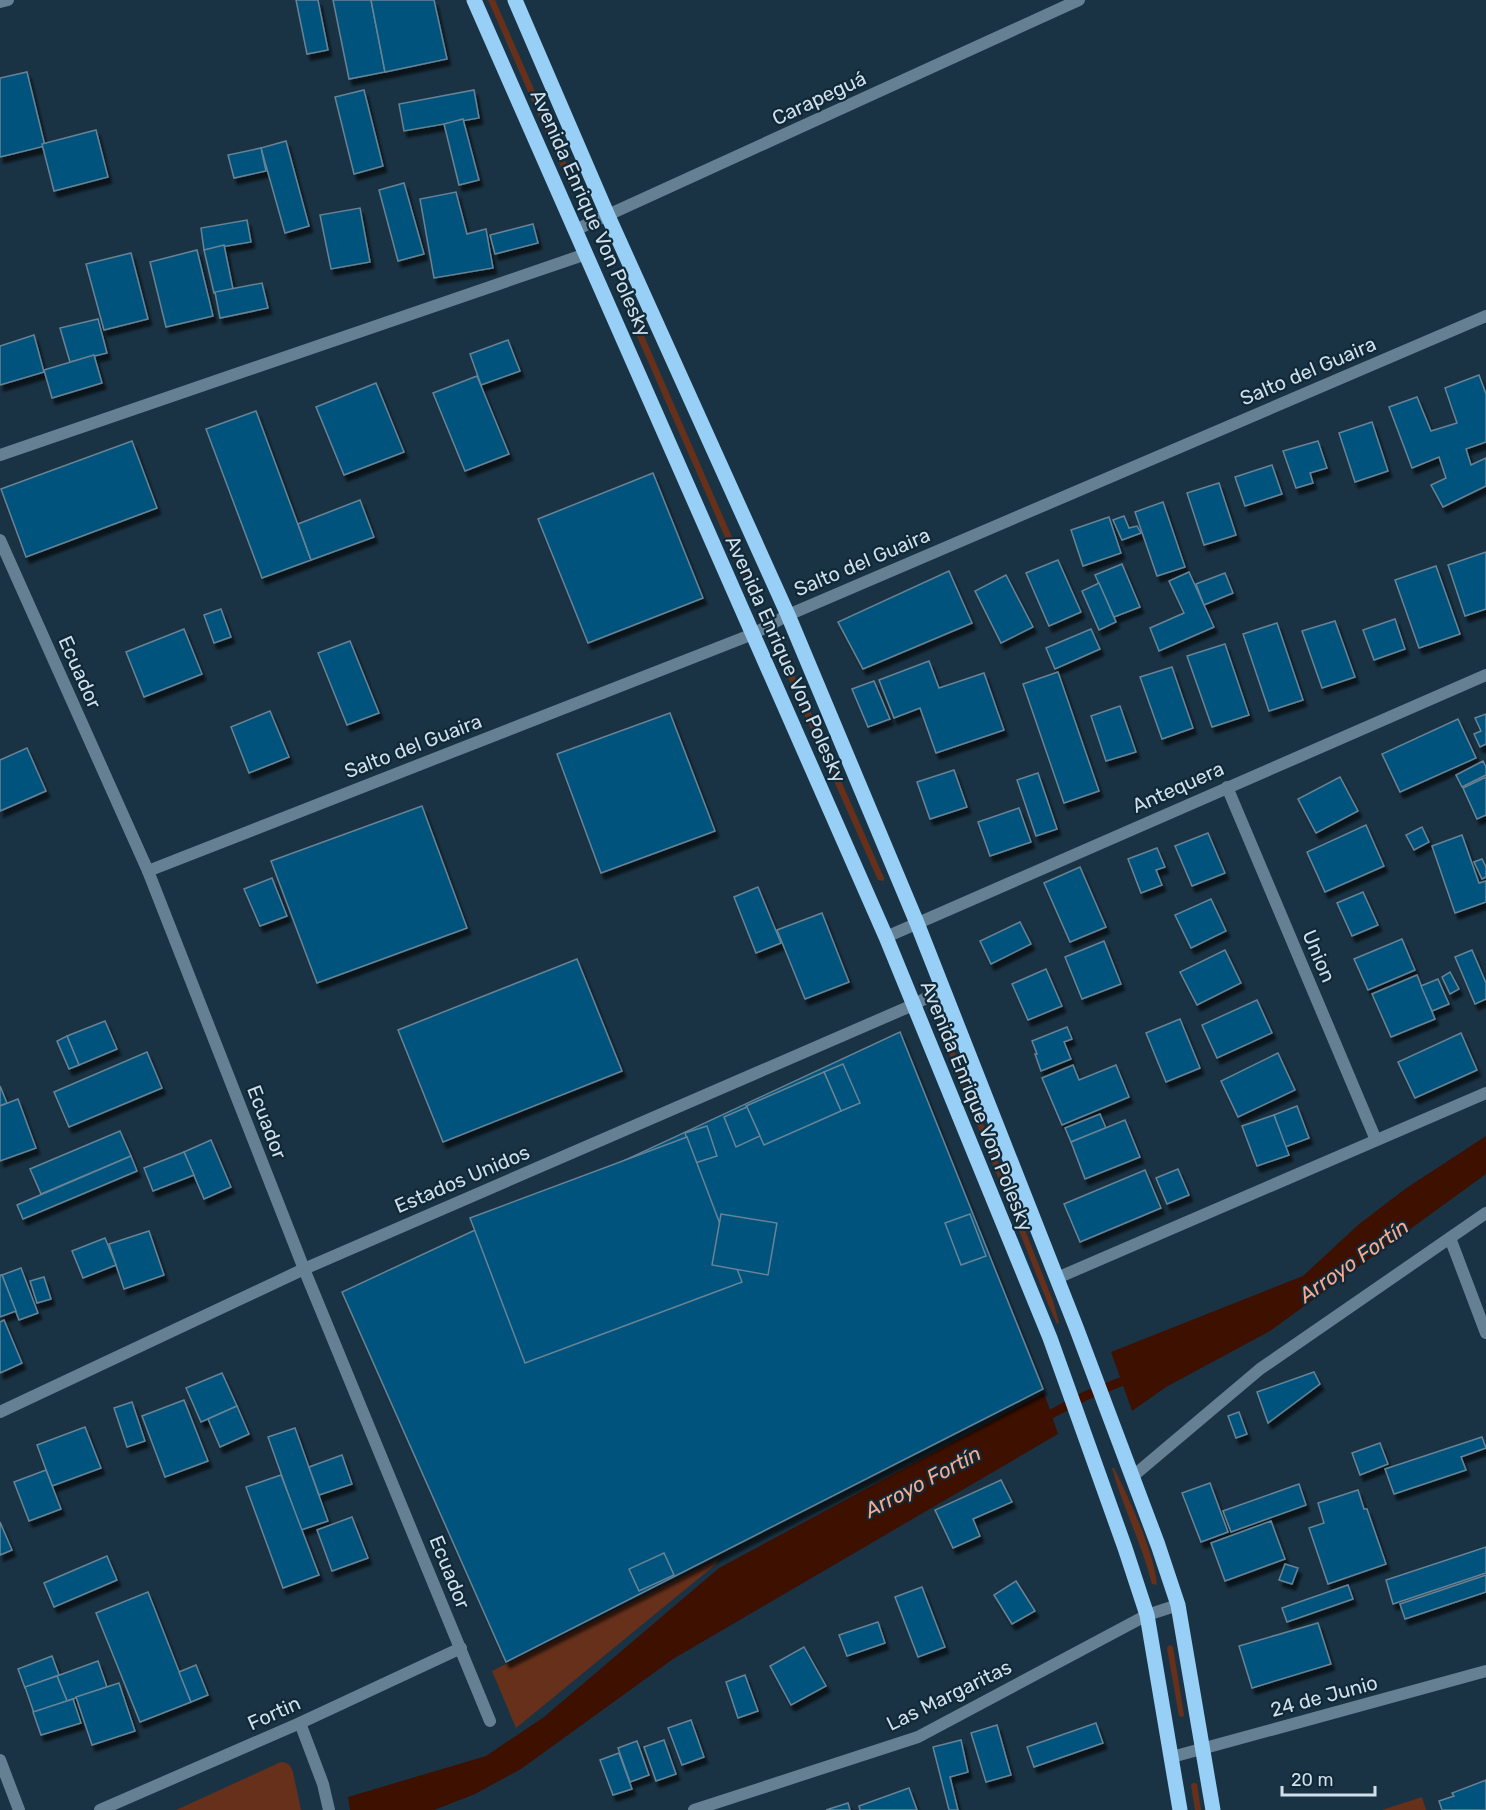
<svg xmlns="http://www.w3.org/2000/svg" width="1486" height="1810" font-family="Rubik,sans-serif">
<defs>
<filter id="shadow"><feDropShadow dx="3.5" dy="6" stdDeviation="1.5" flood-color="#0009"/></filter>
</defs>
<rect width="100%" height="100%" fill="#1a3344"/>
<g fill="#66301b">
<polygon points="488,0 495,0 574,181 571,185 568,183"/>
<polygon points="619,290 624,290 755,590 754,593 749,592 618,293"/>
<polygon points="782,651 784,652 884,878 884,881 878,880 778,655"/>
<polygon points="944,1028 946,1030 1053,1301 1059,1323 1057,1324 1048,1304 941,1033"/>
<path d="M 1112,1468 L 1114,1468 C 1129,1499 1154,1551 1157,1585 L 1152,1584 C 1142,1544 1123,1508 1112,1468 Z"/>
<polygon points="720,1558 715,1565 516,1728 492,1671"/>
<polygon points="1171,1645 1173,1647 1184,1715 1183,1717 1179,1716 1167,1648 1168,1646"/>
<path d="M 281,1762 C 288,1762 291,1766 293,1772 L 301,1810 L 176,1810 Z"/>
<polygon points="1193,1783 1195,1783 1197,1784 1201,1810 1195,1810 1191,1785"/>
<polygon points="1422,1797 1426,1810 1382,1810"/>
</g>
<g fill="#3d1000">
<polygon points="1486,1136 1486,1174 1270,1331 1166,1387 1132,1411 1111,1352 1303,1276 1358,1225 1405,1189"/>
<polygon points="1044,1393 1058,1434 673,1659 521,1769 475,1794 434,1810 350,1810 348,1797 486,1756 544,1717 719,1568"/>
</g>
<polygon fill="#1a3344" points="1110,1350 1133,1414 1129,1412 1109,1353"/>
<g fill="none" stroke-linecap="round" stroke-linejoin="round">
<polyline stroke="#3d1000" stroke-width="9" points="1042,1419 1085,1396 1133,1377"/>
</g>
<g fill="#02537b" stroke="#678396" stroke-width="1.5" filter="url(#shadow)">
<polygon points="296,0 318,0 328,50 307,54"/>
<polygon points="333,0 371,0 385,72 349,79"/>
<polygon points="371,0 434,0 447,59 385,72"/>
<polygon points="27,72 45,146 0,157 0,78"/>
<polygon points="364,90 383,166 354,174 335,97"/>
<polygon points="474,90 479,118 404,131 399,104"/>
<polygon points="463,119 479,180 459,185 444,124"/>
<polygon points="96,130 108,177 54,191 42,144"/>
<polygon points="286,141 309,226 285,233 261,148"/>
<polygon points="261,148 266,171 234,178 228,155"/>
<polygon points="404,183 424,254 398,261 379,190"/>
<polygon points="456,192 467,234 486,229 493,268 434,278 420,199"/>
<polygon points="360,208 370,262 331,269 320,215"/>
<polygon points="247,220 251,242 204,250 201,228"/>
<polygon points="533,224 538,243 495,254 490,235"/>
<polygon points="224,245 233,289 214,293 204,250"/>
<polygon points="197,250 213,316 166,327 150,262"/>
<polygon points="131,253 148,319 104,330 86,264"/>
<polygon points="262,283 268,308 220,318 215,292"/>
<polygon points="98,319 107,353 70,362 60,328"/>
<polygon points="34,335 44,372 0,385 0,346"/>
<polygon points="508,340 520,371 481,385 470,354"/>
<polygon points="94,355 102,383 52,398 44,370"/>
<polygon points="1479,375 1486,394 1486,442 1466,449 1471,465 1486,458 1486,486 1443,507 1431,485 1446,478 1439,457 1412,468 1389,407 1417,397 1431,431 1457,423 1445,388"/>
<polygon points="477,376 509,454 465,471 433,393"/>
<polygon points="376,383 404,452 344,475 316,407"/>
<polygon points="256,411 311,560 262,578 206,429"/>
<polygon points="1372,422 1388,471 1355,482 1339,433"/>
<polygon points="132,441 157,508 26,557 1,489"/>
<polygon points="1318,441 1327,468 1310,473 1313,483 1296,488 1283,451"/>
<polygon points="1272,465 1282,494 1245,506 1235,477"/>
<polygon points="653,473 703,598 588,643 538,519"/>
<polygon points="1219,483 1236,535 1204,545 1187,493"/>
<polygon points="360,500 374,537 311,560 298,524"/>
<polygon points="1163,502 1185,567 1157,576 1135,512"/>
<polygon points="1124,516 1129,528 1137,526 1141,533 1122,540 1113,520"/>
<polygon points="1109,517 1121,553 1083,566 1071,530"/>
<polygon points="1486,552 1486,609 1465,616 1448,565"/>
<polygon points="1058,560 1081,612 1049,626 1026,573"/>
<polygon points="1122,564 1140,607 1114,617 1095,575"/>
<polygon points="1436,566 1460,634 1419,648 1395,580"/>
<polygon points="949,571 972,623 863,669 838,622"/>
<polygon points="1189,572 1214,627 1159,651 1150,628 1184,613 1169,581"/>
<polygon points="1225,573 1233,593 1204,605 1196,584"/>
<polygon points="1006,575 1033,627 1001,643 975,591"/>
<polygon points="1099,583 1116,622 1099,630 1082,591"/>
<polygon points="221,609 231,637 214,643 204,615"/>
<polygon points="1395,619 1405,649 1374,660 1363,630"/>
<polygon points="1335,621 1355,677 1322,688 1302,631"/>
<polygon points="1277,623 1303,700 1269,711 1243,634"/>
<polygon points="184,629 202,674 144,697 126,652"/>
<polygon points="1091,629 1100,649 1055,669 1046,648"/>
<polygon points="350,641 379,713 347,725 318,653"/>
<polygon points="1225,644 1249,715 1212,727 1187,656"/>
<polygon points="929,661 939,688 984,673 1004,730 936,753 920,708 894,718 879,680"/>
<polygon points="1172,667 1193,728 1162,739 1140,677"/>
<polygon points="1058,672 1099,791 1064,803 1023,684"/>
<polygon points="874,681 890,719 868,727 852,689"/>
<polygon points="1120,706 1136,752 1106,761 1091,716"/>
<polygon points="270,711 289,757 249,773 231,727"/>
<polygon points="670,713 715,831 601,873 557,754"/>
<polygon points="1486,714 1486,744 1480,747 1474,734 1481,731 1475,718"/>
<polygon points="1458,719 1476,758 1400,792 1382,754"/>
<polygon points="27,748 46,791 0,811 0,760"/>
<polygon points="1483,761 1486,767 1486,775 1462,787 1456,775"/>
<polygon points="954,770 967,807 930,819 917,782"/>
<polygon points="1038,773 1057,829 1036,836 1017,780"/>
<polygon points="1340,777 1358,811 1316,833 1298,799"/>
<polygon points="1486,777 1486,815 1477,819 1463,788"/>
<polygon points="422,806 467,928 317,983 271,861"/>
<polygon points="1019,808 1031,842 990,856 978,822"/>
<polygon points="1366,825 1384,866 1325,892 1307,852"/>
<polygon points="1422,827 1429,842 1414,850 1406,835"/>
<polygon points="1208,833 1225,873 1192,886 1175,846"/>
<polygon points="1462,835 1479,883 1486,881 1486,902 1455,913 1432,846"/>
<polygon points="1157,848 1165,867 1156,870 1162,885 1141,893 1128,859"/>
<polygon points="1482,859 1486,867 1486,877 1482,879 1474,862"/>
<polygon points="1080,867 1106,927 1070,942 1044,883"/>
<polygon points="272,878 287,916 260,926 244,889"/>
<polygon points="758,887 781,943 756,953 734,897"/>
<polygon points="1363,892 1378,925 1352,936 1337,903"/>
<polygon points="1211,899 1226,931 1191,948 1175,915"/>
<polygon points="822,913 849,982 805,999 777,930"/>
<polygon points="1020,922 1031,944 991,964 980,941"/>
<polygon points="1402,939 1415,970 1368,990 1354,959"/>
<polygon points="1104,941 1121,984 1082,999 1065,957"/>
<polygon points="1225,950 1241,983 1197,1005 1180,972"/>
<polygon points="1472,950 1486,983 1486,999 1475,1004 1455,957"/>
<polygon points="577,959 622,1071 443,1142 398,1030"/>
<polygon points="1046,969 1062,1006 1028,1020 1012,984"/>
<polygon points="1450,972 1459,989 1450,994 1442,977"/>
<polygon points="1417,975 1435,1019 1391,1037 1372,994"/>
<polygon points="1438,979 1449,1004 1432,1011 1421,986"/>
<polygon points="1257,1000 1272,1033 1217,1058 1202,1025"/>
<polygon points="1180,1019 1200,1068 1166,1082 1146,1033"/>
<polygon points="105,1021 117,1049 79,1065 67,1036"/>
<polygon points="1067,1027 1072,1039 1064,1042 1071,1059 1041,1071 1035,1054 1037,1054 1032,1041"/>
<polygon points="900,1032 1043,1389 506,1662 342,1292"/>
<polygon points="1461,1033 1477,1070 1415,1098 1398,1062"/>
<polygon points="67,1036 79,1065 69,1069 57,1041"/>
<polygon points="147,1052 162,1088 69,1127 54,1092"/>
<polygon points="1278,1053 1295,1090 1238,1117 1221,1081"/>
<polygon points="843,1064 860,1103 841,1111 824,1072"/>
<polygon points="1073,1065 1079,1080 1116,1065 1129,1097 1062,1125 1042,1078"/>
<polygon points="824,1072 841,1111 764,1145 746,1106"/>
<polygon points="0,1086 7,1103 0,1106"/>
<polygon points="18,1099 36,1148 0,1161 0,1106"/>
<polygon points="1297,1106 1309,1138 1285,1147 1274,1115"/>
<polygon points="747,1107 760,1136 736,1147 724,1117"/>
<polygon points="1100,1114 1106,1128 1071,1142 1065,1128"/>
<polygon points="1274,1115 1289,1155 1257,1166 1242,1126"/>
<polygon points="1125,1120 1140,1157 1085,1179 1071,1142"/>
<polygon points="707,1126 717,1156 695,1163 685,1133"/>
<polygon points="120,1131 131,1156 41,1194 30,1169"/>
<polygon points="687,1137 742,1282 525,1363 470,1218"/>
<polygon points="211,1140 231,1187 204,1199 184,1152"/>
<polygon points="184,1152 194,1175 153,1191 144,1168"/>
<polygon points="131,1156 137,1171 23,1219 17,1205"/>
<polygon points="1178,1169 1189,1195 1167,1204 1156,1178"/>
<polygon points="1145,1170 1161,1208 1080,1242 1064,1204"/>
<polygon points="721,1214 777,1223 768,1275 712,1265"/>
<polygon points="970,1214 986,1256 961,1265 945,1223"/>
<polygon points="149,1231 164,1275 124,1289 109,1244"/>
<polygon points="105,1238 116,1265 83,1278 72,1251"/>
<polygon points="21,1268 38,1313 19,1320 2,1275"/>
<polygon points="0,1275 2,1275 16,1311 0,1317"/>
<polygon points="44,1277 51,1299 37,1303 30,1281"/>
<polygon points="4,1320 22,1363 0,1373 0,1322"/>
<polygon points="1314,1372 1320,1384 1268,1423 1257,1392"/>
<polygon points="222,1373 237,1406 201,1422 186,1388"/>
<polygon points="184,1400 208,1461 165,1477 142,1416"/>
<polygon points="132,1402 145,1441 127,1447 114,1408"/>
<polygon points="237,1406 249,1434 220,1447 208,1419"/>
<polygon points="1239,1412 1247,1434 1236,1438 1228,1416"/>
<polygon points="85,1427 101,1468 52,1486 37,1445"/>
<polygon points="295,1428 328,1521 301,1530 268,1437"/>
<polygon points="1482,1437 1486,1448 1461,1457 1466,1470 1394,1494 1385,1469"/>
<polygon points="1380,1443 1388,1464 1360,1475 1352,1453"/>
<polygon points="342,1455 352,1484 319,1495 309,1467"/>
<polygon points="46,1470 61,1509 29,1521 14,1482"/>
<polygon points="281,1475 319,1575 283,1588 246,1487"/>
<polygon points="1001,1480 1012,1502 973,1519 980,1536 953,1548 935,1510"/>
<polygon points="1210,1483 1228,1532 1201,1542 1182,1493"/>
<polygon points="1299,1484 1306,1505 1231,1532 1223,1511"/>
<polygon points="1358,1490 1364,1509 1367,1509 1386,1564 1328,1584 1309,1528 1324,1523 1318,1503"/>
<polygon points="352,1517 368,1558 332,1571 317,1530"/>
<polygon points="1271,1521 1285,1559 1225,1581 1211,1543"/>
<polygon points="0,1522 12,1550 0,1555"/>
<polygon points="1486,1547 1486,1573 1393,1604 1386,1580"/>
<polygon points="664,1553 674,1575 639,1591 629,1569"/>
<polygon points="107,1556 117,1580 54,1607 44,1583"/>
<polygon points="1285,1564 1298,1568 1292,1584 1279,1580"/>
<polygon points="1486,1575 1486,1592 1405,1619 1400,1604"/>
<polygon points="1016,1581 1035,1611 1012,1624 994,1595"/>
<polygon points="1348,1585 1353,1599 1287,1622 1282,1608"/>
<polygon points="922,1587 945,1647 918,1657 895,1597"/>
<polygon points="148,1592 191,1702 140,1722 96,1613"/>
<polygon points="878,1622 885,1643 847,1656 839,1635"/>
<polygon points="1318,1623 1331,1664 1252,1688 1239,1646"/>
<polygon points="804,1647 826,1686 791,1705 770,1666"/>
<polygon points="52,1656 59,1675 25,1688 18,1669"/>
<polygon points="98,1661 107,1687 67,1701 57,1676"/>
<polygon points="196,1665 208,1695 191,1702 179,1672"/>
<polygon points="745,1675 758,1711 738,1718 726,1682"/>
<polygon points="57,1676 67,1701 34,1713 25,1687"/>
<polygon points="119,1683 135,1731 92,1745 76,1697"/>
<polygon points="73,1699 81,1723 41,1735 33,1712"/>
<polygon points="691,1720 704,1757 682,1765 668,1728"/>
<polygon points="1096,1723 1103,1743 1034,1767 1027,1747"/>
<polygon points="997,1725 1011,1775 986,1782 971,1733"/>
<polygon points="664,1740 676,1774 656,1781 644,1747"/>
<polygon points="961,1740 968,1772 950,1777 958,1810 949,1810 933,1747"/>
<polygon points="637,1741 649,1775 630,1782 618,1748"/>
<polygon points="619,1753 632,1789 613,1795 600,1760"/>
<polygon points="1486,1780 1486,1810 1442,1810 1439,1801 1454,1796 1452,1793"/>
<polygon points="909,1788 917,1810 860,1810 859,1806"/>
<polygon points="848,1803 850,1810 826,1810"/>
</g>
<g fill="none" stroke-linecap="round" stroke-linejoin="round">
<g stroke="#658093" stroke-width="12">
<polyline points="1057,1278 1486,1093"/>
<polyline points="1132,1477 1260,1369 1486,1213"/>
</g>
<g stroke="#658093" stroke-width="12">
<polyline points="0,2 8,0"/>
<polyline points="575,230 1079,0"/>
<polyline points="0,455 586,254"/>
<polyline points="0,540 148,871 304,1269 490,1721"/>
<polyline points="1227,787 1376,1140"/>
<polyline points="148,871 753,634 788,615 1486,316"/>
<polyline points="886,937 1486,675"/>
<polyline points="1450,1238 1486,1333"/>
<polyline points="0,1412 304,1269 913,1005 943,989"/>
<polyline points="300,1723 323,1784 329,1810"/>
<polyline points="1172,1757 1486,1671"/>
<polyline points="0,1760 19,1810"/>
<polyline points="100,1810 300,1723 461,1648"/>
<polyline points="694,1810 918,1737 1147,1615 1178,1605"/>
</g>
<g stroke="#97cff6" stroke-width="15">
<polyline points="474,0 886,937 1050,1338 1125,1548 1147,1615 1180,1810"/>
<polyline points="515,0 608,216 788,615 917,923 1076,1327 1158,1545 1178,1605 1213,1810"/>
</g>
</g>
<g text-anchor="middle" stroke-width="4.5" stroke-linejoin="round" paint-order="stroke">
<g font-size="20" fill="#d0dfea" stroke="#102939">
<text transform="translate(819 98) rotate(-25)" y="7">Carapeguá</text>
<text transform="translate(591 213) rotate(66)" y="7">Avenida Enrique Von Polesky</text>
<text transform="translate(1308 371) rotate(-23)" y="7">Salto del Guaira</text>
<text transform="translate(862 562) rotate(-23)" y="7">Salto del Guaira</text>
<text transform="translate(786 659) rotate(66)" y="7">Avenida Enrique Von Polesky</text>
<text transform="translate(80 672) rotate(66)" y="7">Ecuador</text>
<text transform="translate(413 746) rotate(-21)" y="7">Salto del Guaira</text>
<text transform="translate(1178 787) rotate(-24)" y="7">Antequera</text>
<text transform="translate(1319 956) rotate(67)" y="7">Union</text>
<text transform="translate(977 1106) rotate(68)" y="7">Avenida Enrique Von Polesky</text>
<text transform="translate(267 1122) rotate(69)" y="7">Ecuador</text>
<text transform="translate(462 1179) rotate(-23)" y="7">Estados Unidos</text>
<text transform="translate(450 1572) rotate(68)" y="7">Ecuador</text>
<text transform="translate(949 1695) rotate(-26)" y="7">Las Margaritas</text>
<text transform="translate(1324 1696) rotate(-15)" y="7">24 de Junio</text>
<text transform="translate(274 1713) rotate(-24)" y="7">Fortin</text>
</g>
<g font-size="21" font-style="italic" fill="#f7aa8d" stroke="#102939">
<text transform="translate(1354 1261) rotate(-35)" y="7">Arroyo Fortín</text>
<text transform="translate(923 1482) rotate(-28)" y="7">Arroyo Fortín</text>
</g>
</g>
<path d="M1282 1786v9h93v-9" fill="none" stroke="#d0dfea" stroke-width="3"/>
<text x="1291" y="1786" font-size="18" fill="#d0dfea" stroke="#102939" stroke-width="4.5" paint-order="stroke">20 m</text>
</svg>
